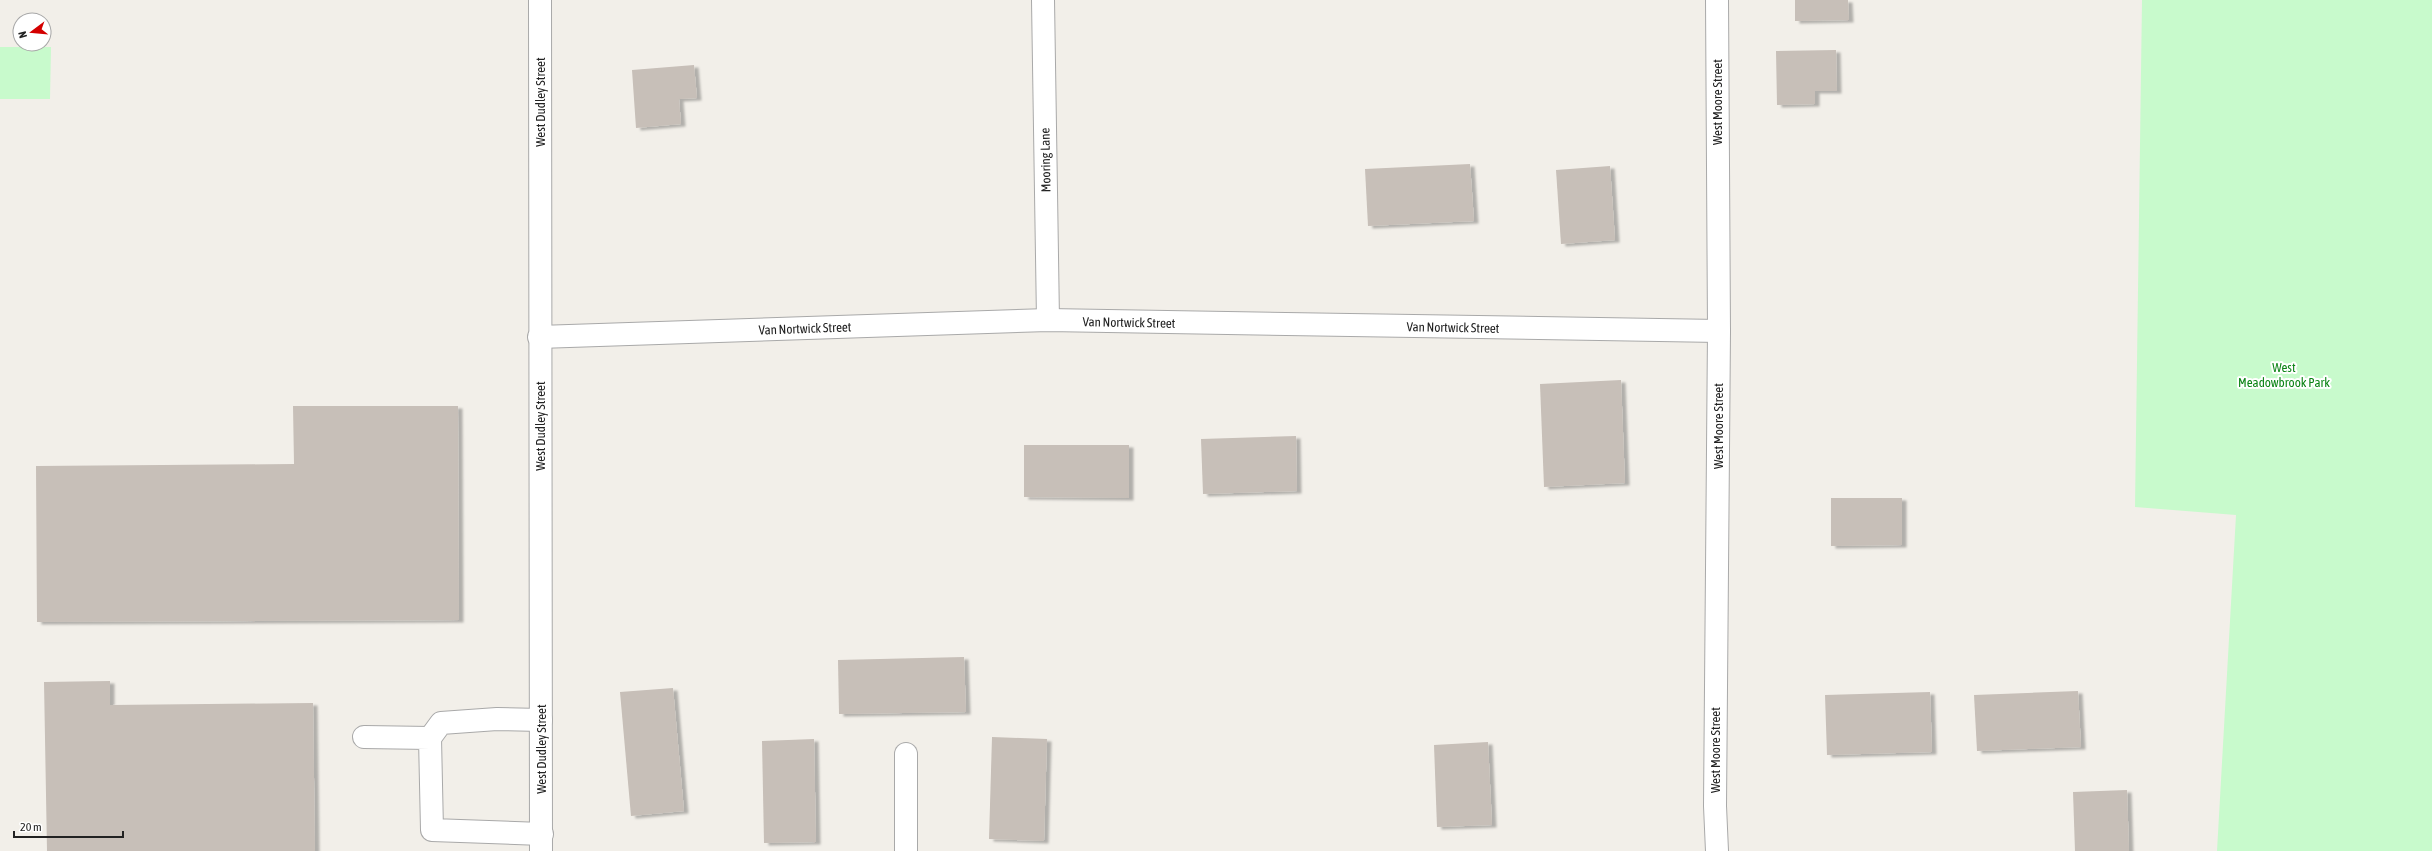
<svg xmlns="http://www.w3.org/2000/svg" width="2432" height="851" font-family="'Asap Condensed',sans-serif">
<defs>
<filter id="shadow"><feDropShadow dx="4.5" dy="2.5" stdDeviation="1" flood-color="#0004"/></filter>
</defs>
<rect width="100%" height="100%" fill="#f2efe9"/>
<g fill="#c8facc">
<polygon points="2142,0 2432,0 2432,851 2217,851 2236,515 2135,507"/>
<polygon points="0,47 51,47 50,99 0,99"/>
</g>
<g fill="#c7bfb8" filter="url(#shadow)">
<polygon points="1795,0 1848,0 1849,20 1795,21"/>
<polygon points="1836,50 1837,91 1815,91 1815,104 1777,105 1776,51"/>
<polygon points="694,65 697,98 679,99 681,124 636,128 632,70"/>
<polygon points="1470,164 1474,221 1368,226 1365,169"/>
<polygon points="1610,166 1615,240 1561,244 1556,170"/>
<polygon points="1621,380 1625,483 1544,487 1540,384"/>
<polygon points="293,406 458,406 459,620 37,622 36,466 294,464"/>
<polygon points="1296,436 1297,491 1203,494 1201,439"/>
<polygon points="1024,445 1129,445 1129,498 1024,497"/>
<polygon points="1831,498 1902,498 1902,545 1831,546"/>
<polygon points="964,657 966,712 839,714 838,660"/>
<polygon points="110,681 110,705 313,703 315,851 47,851 44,682"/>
<polygon points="673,688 684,811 631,816 620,692"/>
<polygon points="2078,691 2081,747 1977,751 1974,695"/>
<polygon points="1930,692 1932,752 1827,755 1825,695"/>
<polygon points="992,737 1047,739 1044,841 989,839"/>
<polygon points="814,739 816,842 764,843 762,741"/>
<polygon points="1488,742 1492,825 1437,827 1434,745"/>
<polygon points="2127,790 2129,851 2075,851 2073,792"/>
</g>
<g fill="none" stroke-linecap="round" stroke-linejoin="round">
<defs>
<g id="minor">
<polyline points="540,0 541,851"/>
<polyline points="1043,0 1048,320"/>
<polyline points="1717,0 1719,331 1715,806 1717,851"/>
<polyline points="539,337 1048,320 1719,331"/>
<polyline points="364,737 430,738 432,830 542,834"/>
<polyline points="430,738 441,723 497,719 541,720"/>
<polyline points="906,754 906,851"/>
</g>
</defs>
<use href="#minor" stroke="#a9a9a9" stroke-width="24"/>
<use href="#minor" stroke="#fff" stroke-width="22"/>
</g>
<g text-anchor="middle" stroke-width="4" stroke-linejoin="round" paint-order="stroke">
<g font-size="13" fill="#222" stroke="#fff">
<text transform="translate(540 102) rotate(-90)" y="5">West Dudley Street</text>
<text transform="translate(1717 102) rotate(-90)" y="5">West Moore Street</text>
<text transform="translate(1045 160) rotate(-91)" y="5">Mooring Lane</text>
<text transform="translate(1129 322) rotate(1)" y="5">Van Nortwick Street</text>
<text transform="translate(1453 327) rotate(1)" y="5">Van Nortwick Street</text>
<text transform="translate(805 328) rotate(-2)" y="5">Van Nortwick Street</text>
<text transform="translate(540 426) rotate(-90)" y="5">West Dudley Street</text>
<text transform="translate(1718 426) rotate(-90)" y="5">West Moore Street</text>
<text transform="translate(541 749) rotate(-90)" y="5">West Dudley Street</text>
<text transform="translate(1715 750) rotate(-90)" y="5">West Moore Street</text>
</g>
<g font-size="13" fill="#0c8416" stroke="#fff">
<text x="2284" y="372">West<tspan x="2284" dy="15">Meadowbrook Park</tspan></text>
</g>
</g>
<g transform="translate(32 32) rotate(254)"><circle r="19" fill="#ffffff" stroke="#a7a7a7"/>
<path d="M0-3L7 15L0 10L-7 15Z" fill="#d40000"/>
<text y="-6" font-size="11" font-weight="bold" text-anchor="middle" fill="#222222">N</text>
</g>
<path d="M14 831v6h109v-6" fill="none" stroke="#222222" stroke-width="2"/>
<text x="20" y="831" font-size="12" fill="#222222" stroke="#ffffff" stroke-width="3" paint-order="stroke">20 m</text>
</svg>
